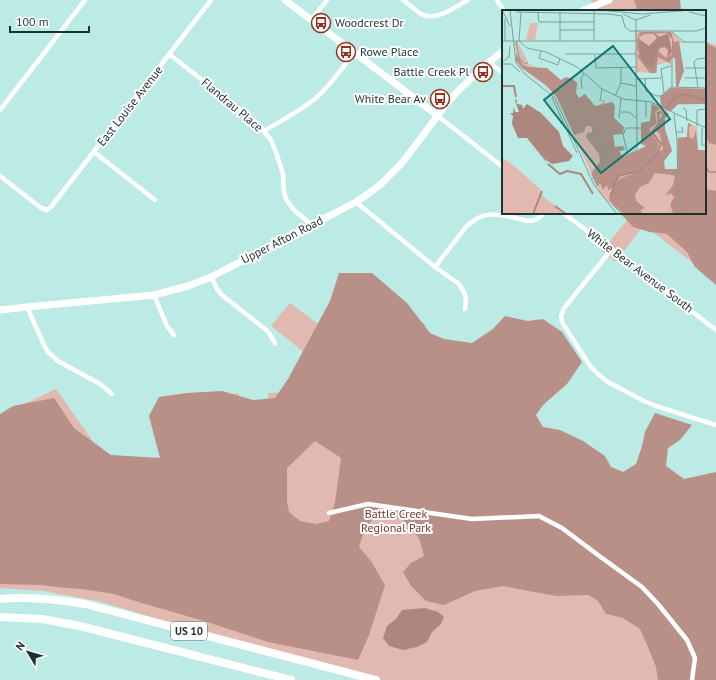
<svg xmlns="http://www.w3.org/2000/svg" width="716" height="680" font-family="'PT Sans',sans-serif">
<rect width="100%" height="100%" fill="#bceae4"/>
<g fill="#e2b9b0">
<polygon points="591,0 678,0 678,11 587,11 594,7"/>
<polygon points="705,41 716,45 716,281 644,225 615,262 602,251 632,214 705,213"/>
<polygon points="361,279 426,325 414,339 716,680 376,680 259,650 98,601 43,591 0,588 0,415 56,389 99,450 109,459 169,467 154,409 238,393 245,416 270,418 268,393 291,392 314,360 271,326 290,303 330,333"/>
</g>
<g fill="#b89087" fill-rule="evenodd">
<polygon points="635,0 680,0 681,11 638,11 634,1"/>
<polygon points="705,42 716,48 716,145 709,143 705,135"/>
<polygon points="705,189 716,191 716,285 695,267 687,252 667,234 650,232 633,227 620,213 705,213"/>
<path d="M 339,273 L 372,273 L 407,303 L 430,333 L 444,339 L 472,343 L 493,329 L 505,316 L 528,321 L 543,319 L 562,332 L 582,362 L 567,384 L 543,405 L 536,415 L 543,427 L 560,430 L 583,441 L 605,456 L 611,467 L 623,472 L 636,464 L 642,446 L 645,432 L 655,413 L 692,425 L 680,440 L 668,448 L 666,466 L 684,479 L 716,472 L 716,680 L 658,680 L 656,667 L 648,647 L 640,629 L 623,618 L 606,614 L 598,601 L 589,595 L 557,596 L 534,592 L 503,586 L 475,591 L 444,605 L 426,601 L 411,586 L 403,572 L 411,563 L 424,556 L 419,538 L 403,520 L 381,510 L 365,528 L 359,547 L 371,561 L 385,585 L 369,635 L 358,660 L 268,642 L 204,621 L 135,601 L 114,594 L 82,589 L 57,587 L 40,585 L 0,584 L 0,414 L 13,406 L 54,398 L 74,428 L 111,455 L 160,458 L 149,416 L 159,397 L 187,393 L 222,391 L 253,400 L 275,398 L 288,379 L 330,301 ZM 315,441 L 341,458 L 335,503 L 329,521 L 316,524 L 300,521 L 289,512 L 287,502 L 287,468 Z"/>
</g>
<polygon fill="#ad877e" points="425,608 438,612 444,617 441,624 432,632 427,642 417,647 403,650 389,646 383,638 387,626 396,619 402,610"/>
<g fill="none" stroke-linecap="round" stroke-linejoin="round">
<polyline stroke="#ad877e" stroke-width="1.5" points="705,165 709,172 716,172"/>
<g stroke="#fff" stroke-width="4.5">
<path d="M 403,0 C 409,4 415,10 421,14 C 437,22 454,7 468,0"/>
<polyline points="497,0 504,11"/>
<polyline points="311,20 327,0"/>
<polyline points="169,54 256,122 271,140 276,152 283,174 284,192 286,199 294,210 312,225"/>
<polyline points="489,62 503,73"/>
<polyline points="0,110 85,0"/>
<polyline points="438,116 503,167"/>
<path d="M 264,131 C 282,120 300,111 316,98 C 331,85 342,68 354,53"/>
<polyline points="94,152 155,200"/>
<polyline points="0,176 41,208 47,210 51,207 211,0"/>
<polyline points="356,202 435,267 459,284 465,294 466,300 465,309"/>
<polyline points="563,213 612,249 716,330"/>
<polyline points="612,249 564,308 561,316 562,322 590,366 598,374 608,382 644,401 656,406 716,425"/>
<path d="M 435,267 L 465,228 C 484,207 503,215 527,221 C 535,221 539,219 544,213"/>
<polyline points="211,277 217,289 222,295 265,329 269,333 275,343"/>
<polyline points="154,295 167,326 174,335"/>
<polyline points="27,307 45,347 49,353 58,361 100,384 112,394"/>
<polyline points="329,513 368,504 472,519 539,516 562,528 598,555 642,587 658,604 687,640 695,658 692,680"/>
</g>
<g stroke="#fff" stroke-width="7">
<polyline points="285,0 438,116"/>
<polyline points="582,11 609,0"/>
<polyline points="0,310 27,307 154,295 188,286 211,277 356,202 368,194 381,184 402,163 448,102 459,90 483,67 503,51"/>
</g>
<g stroke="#fff" stroke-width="8">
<path d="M 0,599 C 29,596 57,599 85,604 L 376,680"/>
<polyline points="0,617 42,619 80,626 291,680"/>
</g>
</g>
<defs>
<symbol id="bus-ring" viewBox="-11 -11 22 22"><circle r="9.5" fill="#fff" stroke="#99301b" stroke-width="1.5"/><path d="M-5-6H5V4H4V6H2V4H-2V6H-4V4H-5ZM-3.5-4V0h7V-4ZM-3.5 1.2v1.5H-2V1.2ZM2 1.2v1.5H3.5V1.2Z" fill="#99301b"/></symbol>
</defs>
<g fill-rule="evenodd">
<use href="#bus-ring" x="310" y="12" width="22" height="22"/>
<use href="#bus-ring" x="335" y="41" width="22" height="22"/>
<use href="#bus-ring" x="472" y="61" width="22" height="22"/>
<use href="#bus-ring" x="429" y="88" width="22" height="22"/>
</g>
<g text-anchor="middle" stroke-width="4" stroke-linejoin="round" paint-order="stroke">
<rect fill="#fff" stroke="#626f6d" stroke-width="1" x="171" y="622" width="36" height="18" rx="3"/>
<g font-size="11" font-weight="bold" fill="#1f312e">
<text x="189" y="635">US 10</text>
</g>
<g font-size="12" fill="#1f312e" stroke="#fff" text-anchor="start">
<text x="335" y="27">Woodcrest Dr</text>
<text x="360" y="56">Rowe Place</text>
<text x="469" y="76" text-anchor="end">Battle Creek Pl</text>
<text x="426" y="103" text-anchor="end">White Bear Av</text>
</g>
<g font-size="12" fill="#1f312e" stroke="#fff">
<text transform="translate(232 105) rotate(40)" y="4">Flandrau Place</text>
<text transform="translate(130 106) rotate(-52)" y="4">East Louise Avenue</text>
<text transform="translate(282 240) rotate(-27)" y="4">Upper Afton Road</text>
<text transform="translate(640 271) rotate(37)" y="4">White Bear Avenue South</text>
</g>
<g font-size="12" fill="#733c30" stroke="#fff">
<text x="396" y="518">Battle Creek<tspan x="396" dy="14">Regional Park</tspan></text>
</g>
</g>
<g transform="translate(502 10)">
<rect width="204" height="204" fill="#bceae4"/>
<path d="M 28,13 L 36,13 L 33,30 L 24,30 ZM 133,20 L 169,21 L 179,31 L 185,33 L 177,33 L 176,31 L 176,77 L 204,79 L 204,94 L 171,95 L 162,108 L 164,124 L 170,139 L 162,152 L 162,159 L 175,159 L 176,127 L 185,127 L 186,113 L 195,117 L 196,140 L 204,140 L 204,204 L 121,204 L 104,190 L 97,182 L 93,159 L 89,163 L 54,87 L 43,75 L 17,56 L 12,33 L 15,31 L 27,54 L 59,70 L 67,68 L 76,73 L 73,84 L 77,90 L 82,84 L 90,92 L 90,97 L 92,95 L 99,97 L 100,90 L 103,90 L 104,96 L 112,95 L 110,125 L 112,137 L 117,148 L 124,148 L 145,137 L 145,134 L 140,134 L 140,120 L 134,120 L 134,117 L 140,117 L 148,112 L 149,93 L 158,97 L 168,78 L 174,78 L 174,46 L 170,50 L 169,55 L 165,52 L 155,55 L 155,63 L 134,62 ZM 0,148 L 10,154 L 39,180 L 39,185 L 64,204 L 0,204 Z" fill="#e2b9b0"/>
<path d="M 138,22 L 169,22 L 172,32 L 177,31 L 182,61 L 176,77 L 174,77 L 173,48 L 170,48 L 167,53 L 156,47 L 154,63 L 148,63 L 135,46 L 137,44 L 138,46 L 155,42 L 165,48 L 170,44 L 170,29 L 164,23 L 142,24 L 137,27 L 138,36 L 135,42 L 135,30 ZM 14,43 L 21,55 L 27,57 L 45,58 L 59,70 L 64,67 L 71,69 L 75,73 L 74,83 L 77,88 L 83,84 L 93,96 L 110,92 L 113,96 L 112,108 L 122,117 L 121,124 L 111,125 L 113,137 L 121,136 L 123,140 L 117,141 L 121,147 L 144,136 L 139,134 L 139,113 L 148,111 L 150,94 L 158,98 L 153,102 L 155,113 L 147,119 L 157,134 L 153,145 L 140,159 L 118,165 L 113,178 L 106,180 L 105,175 L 101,180 L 98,173 L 95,177 L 89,163 L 98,152 L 97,144 L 84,127 L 85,123 L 90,122 L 90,116 L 84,116 L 82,122 L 72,125 L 55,87 L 45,76 L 20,58 L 14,51 ZM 169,78 L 203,79 L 204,94 L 176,94 L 169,101 L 159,97 L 158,87 ZM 162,101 L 167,104 L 163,108 L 163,119 L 170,141 L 162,151 L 163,159 L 175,159 L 176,128 L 185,127 L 186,113 L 190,115 L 187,117 L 187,127 L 191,129 L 194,121 L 196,140 L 204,140 L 204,204 L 171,203 L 168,195 L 172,187 L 169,183 L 163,186 L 171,175 L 173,166 L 170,165 L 153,163 L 147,173 L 138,177 L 133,185 L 134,191 L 143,198 L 138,200 L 141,204 L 122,204 L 108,191 L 107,188 L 117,169 L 143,159 L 157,141 L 161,140 L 158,124 L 153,120 Z" fill="#b89087"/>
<path d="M 153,23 L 157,27 L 165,24 L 167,27 L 170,42 L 165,48 L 166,40 L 163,37 L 158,38 L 156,41 L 162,46 L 155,42 L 153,52 L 149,57 L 142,53 L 137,44 L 137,29 L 147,36 L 155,28 L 152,24 L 147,24 ZM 14,88 L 15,94 L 20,95 L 21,99 L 25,94 L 39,103 L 57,122 L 61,136 L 71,146 L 67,151 L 50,154 L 43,149 L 46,154 L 25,128 L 16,128 L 10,114 L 11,106 L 8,103 L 11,103 L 12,96 L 13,102 L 17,102 L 13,91 Z" fill="#ad877e"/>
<path fill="none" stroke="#ad877e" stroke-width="2" d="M 0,76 L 12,76 L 14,87M 175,87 L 183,84 L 204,91M 164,98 L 174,87M 46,154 L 58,164 L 65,161 L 79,164 L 91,184M 108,186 L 112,178 L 112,173 L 117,166 L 140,160 L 154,145 L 159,134 L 150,122 L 157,113 L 156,103 L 160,102M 53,196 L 64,204M 31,204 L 40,181"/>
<path fill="none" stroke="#7da09b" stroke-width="1" d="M 0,0 L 8,16M 8,0 L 14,53 L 23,64 L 53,88 L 92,175 L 115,204M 97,0 L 140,4 L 190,0M 92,1 L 92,31M 14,2 L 108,4 L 120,6 L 123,17 L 128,21 L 194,21 L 204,18M 36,2 L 37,12 L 92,12M 58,2 L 58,31M 187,2 L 204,6M 121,4 L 134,10 L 148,5M 3,9 L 3,31M 134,10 L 134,44 L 135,118 L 135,139 L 126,145 L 121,125 L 124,118 L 135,118M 58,20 L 92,20M 170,22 L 182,32 L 204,32M 0,31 L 134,31M 14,31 L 17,47 L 23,54 L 26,53M 17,31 L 25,38 L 44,42 L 75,57 L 100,79 L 121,89 L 149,92 L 204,118M 17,31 L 19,2M 39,41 L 37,48 L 56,55 L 58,48M 63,44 L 134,44M 93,45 L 94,58 L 134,57M 0,52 L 7,47 L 8,36M 0,54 L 9,54 L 18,62M 183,58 L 204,58M 143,68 L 144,81 L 155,86 L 159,86 L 169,77 L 204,78M 183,68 L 204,68M 134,69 L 159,68M 119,73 L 134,76M 170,77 L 170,49M 196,77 L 192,52 L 195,49 L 204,48M 80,79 L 79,69 L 82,63M 162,83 L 159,59 L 169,56M 113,86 L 119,73 L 119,57M 50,87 L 75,143M 98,91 L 100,79M 181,98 L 184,100 L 185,111M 119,102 L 127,102 L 134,108M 172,104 L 175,130 L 176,183 L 185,204M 144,107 L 144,91M 117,108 L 119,88M 85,110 L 102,135 L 101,157 L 89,170M 195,116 L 195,100 L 204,99M 200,118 L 200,135 L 204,136M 174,122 L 181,122 L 180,117M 110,194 L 120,204"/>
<path fill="#0f766e" fill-opacity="0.15" stroke="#0f766e" stroke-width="2" d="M 111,36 L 168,109 L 99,163 L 42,90 Z"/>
<rect width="204" height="204" fill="none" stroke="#1f312e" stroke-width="2"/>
</g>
<g transform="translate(28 652) rotate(308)" stroke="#ffffff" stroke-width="3" paint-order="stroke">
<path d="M0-3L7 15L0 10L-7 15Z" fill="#1f312e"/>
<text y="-6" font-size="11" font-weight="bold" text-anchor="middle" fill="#1f312e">N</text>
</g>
<path d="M10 26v6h79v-6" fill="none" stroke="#1f312e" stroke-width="2"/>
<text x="16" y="26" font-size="12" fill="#1f312e" stroke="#ffffff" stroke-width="3" paint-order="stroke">100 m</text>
</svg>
